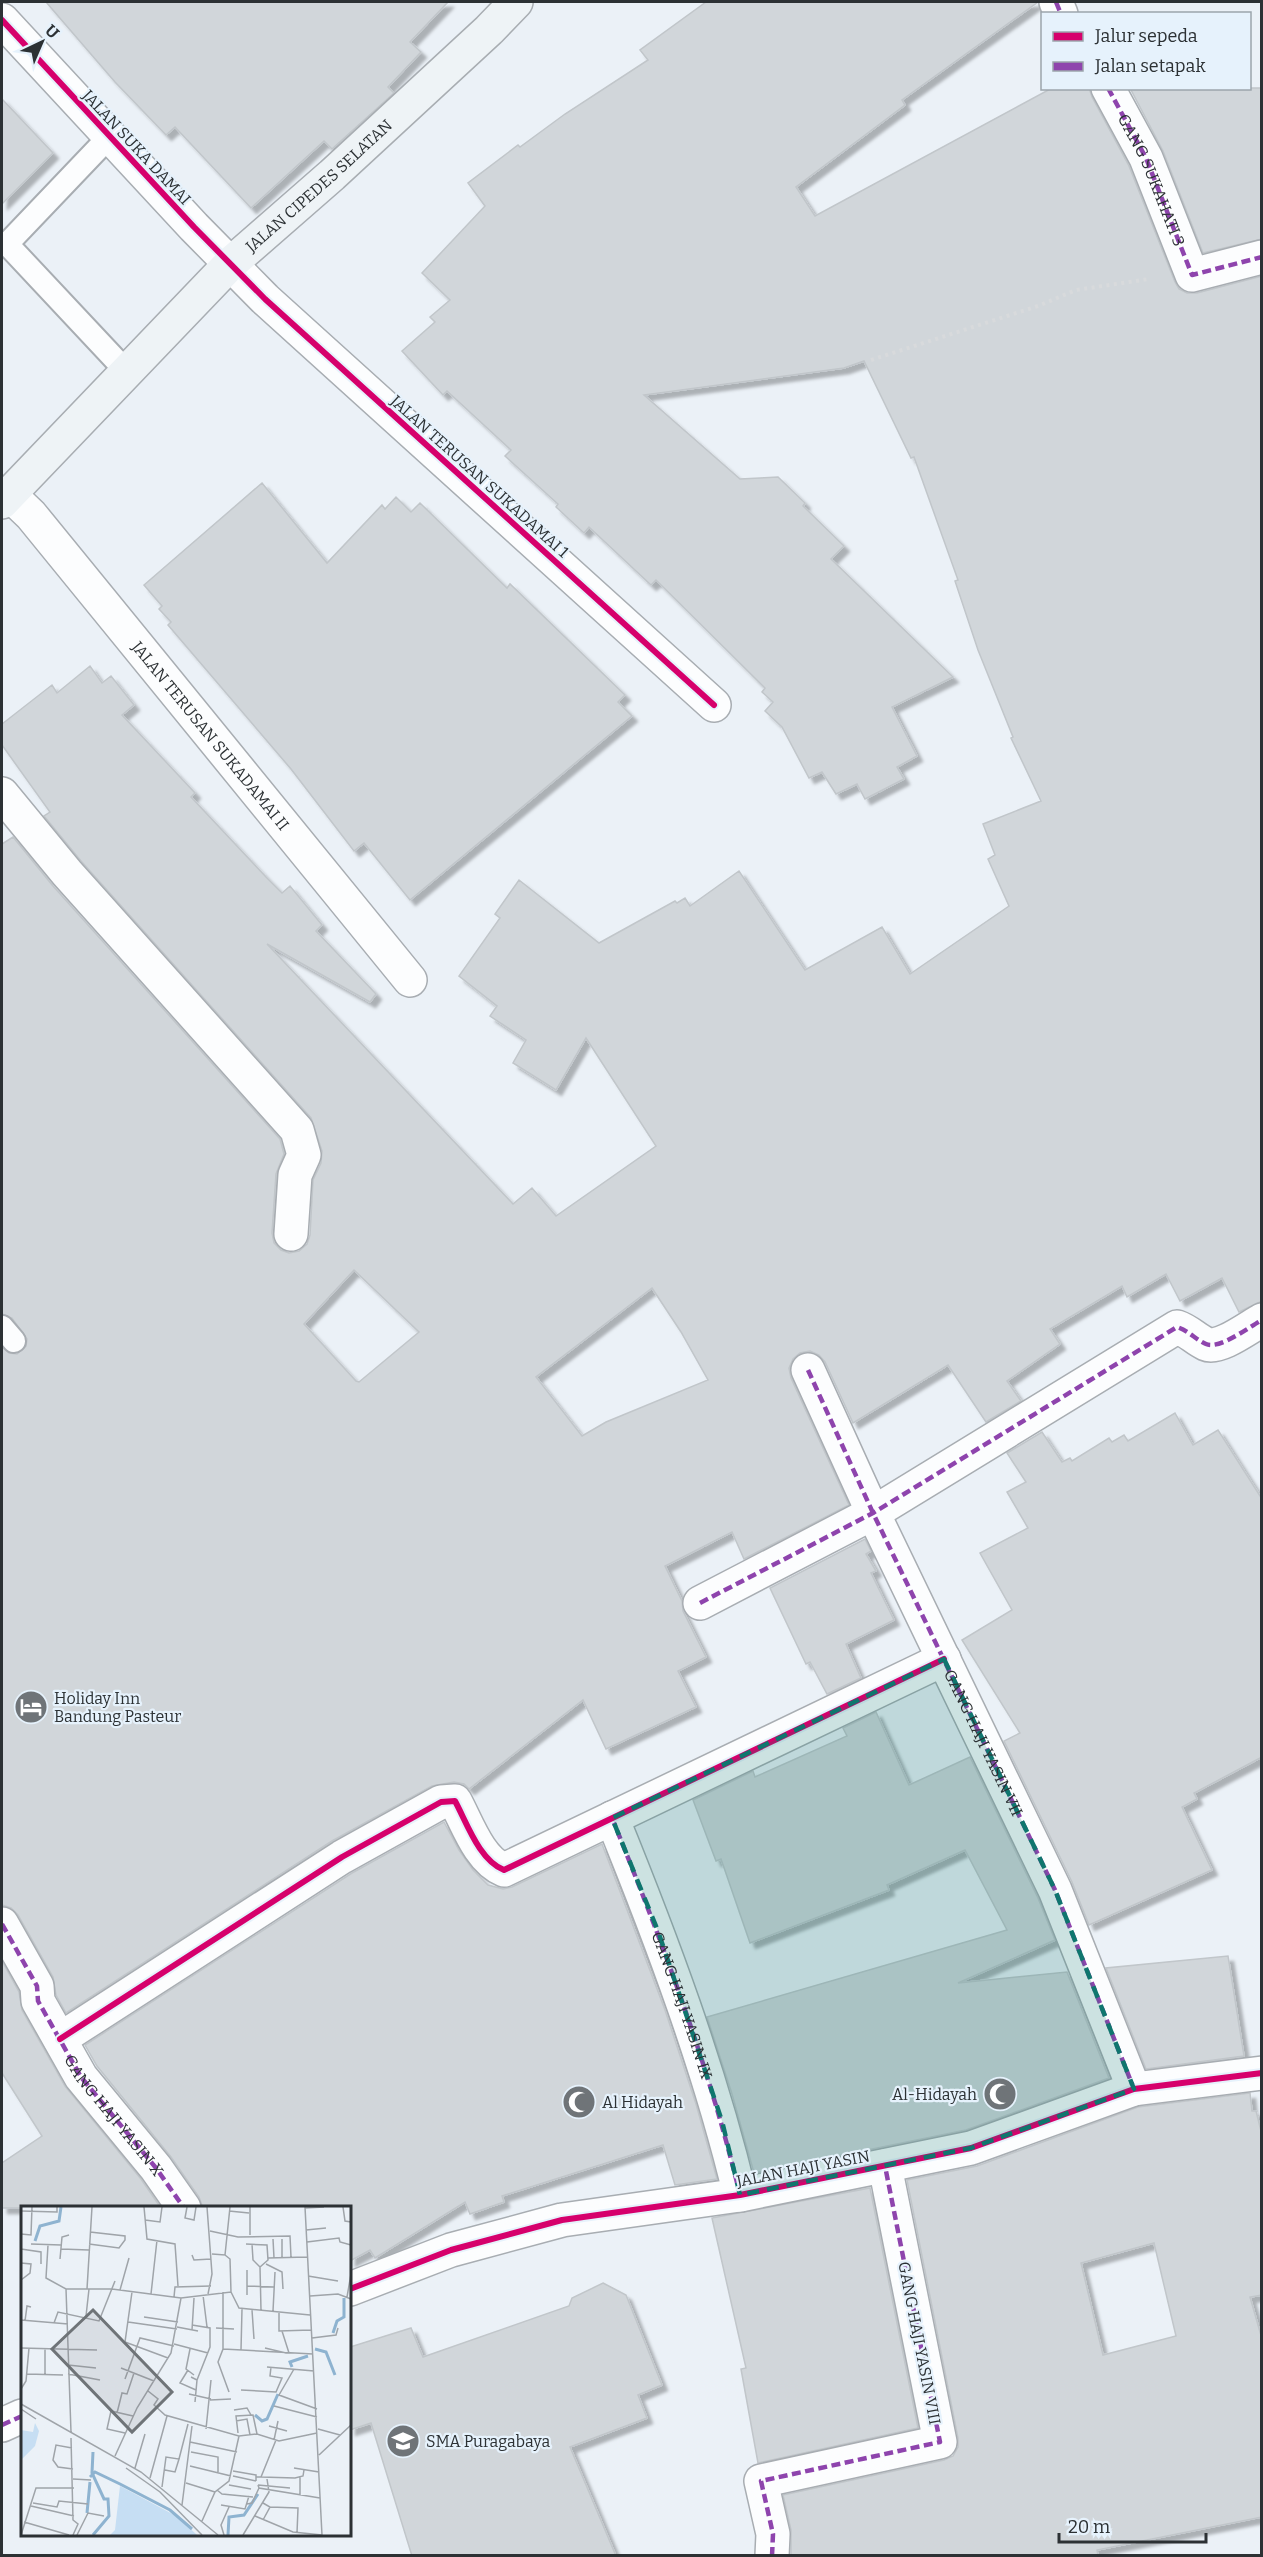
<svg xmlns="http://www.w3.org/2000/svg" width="1263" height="2557" font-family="Bitter,serif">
<defs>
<filter id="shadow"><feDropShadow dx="5.5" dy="5.5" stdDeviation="1.5" flood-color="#0004"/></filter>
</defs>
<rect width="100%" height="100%" fill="#ebf1f7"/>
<g fill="#d1d6da" stroke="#c1c6ca" stroke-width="1.5" fill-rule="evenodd" filter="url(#shadow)">
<polygon points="46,2 448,2 410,42 421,52 388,87 394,93 332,149 324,141 251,208 175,127 166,135 115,82"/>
<path d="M 706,2 L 1038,2 L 902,100 L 905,105 L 796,187 L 815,216 L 1052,88 L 1089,88 L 1092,97 L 1129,166 L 1175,282 L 1179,289 L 1187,293 L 1197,293 L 1262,276 L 1262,1301 L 1239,1312 L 1222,1278 L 1180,1301 L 1166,1274 L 1127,1297 L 1122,1286 L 1050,1329 L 1060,1344 L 1007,1381 L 1021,1401 L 986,1422 L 948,1365 L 853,1423 L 825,1362 L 819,1355 L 810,1351 L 800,1353 L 793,1359 L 789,1368 L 791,1378 L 849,1505 L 744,1559 L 732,1532 L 665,1566 L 682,1601 L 683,1611 L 706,1657 L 678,1671 L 696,1707 L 606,1749 L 583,1700 L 469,1789 L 464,1784 L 454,1782 L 432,1786 L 332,1841 L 66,2013 L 56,1995 L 53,1977 L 18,1915 L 11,1908 L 2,1905 L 2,1347 L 9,1353 L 17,1354 L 26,1346 L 27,1339 L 12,1318 L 2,1314 L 2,844 L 13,837 L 53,886 L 280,1139 L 284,1154 L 276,1174 L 272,1233 L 274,1243 L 281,1250 L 289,1253 L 299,1251 L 307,1244 L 310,1235 L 313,1180 L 321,1163 L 322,1151 L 311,1118 L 81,861 L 44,816 L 50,812 L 2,745 L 2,724 L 52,685 L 57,693 L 90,666 L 102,683 L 111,676 L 134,705 L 122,715 L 195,793 L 191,797 L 266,877 L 282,893 L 290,886 L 322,925 L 316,931 L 376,994 L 370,1002 L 267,944 L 513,1204 L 532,1188 L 556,1216 L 656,1146 L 586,1038 L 556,1090 L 513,1063 L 526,1040 L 490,1016 L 497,1006 L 459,976 L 500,918 L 495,914 L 519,880 L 599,943 L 675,901 L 677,903 L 685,898 L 690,906 L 739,871 L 805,970 L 882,927 L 910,974 L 1009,906 L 988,859 L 995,855 L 983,824 L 1041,801 L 1011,738 L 1013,737 L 978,650 L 955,581 L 958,580 L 914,457 L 911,458 L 864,361 L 844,368 L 644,395 L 740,479 L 778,477 L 805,503 L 803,506 L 844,546 L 831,559 L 953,677 L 892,707 L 917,756 L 897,767 L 904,779 L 865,799 L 857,784 L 836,794 L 822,772 L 809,778 L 782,727 L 765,711 L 773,702 L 762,692 L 765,688 L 656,580 L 651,585 L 589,527 L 584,533 L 556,507 L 558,504 L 505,456 L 511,450 L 447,391 L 443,395 L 402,351 L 435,322 L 430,317 L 450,300 L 422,273 L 485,206 L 468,183 L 518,145 L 520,147 L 565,114 L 648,60 L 640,50 ZM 354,1270 L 419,1332 L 359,1382 L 356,1381 L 304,1324 ZM 652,1288 L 681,1332 L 708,1380 L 606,1422 L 582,1436 L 536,1377 Z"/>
<polygon points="1130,88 1262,88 1262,239 1203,253 1163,151"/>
<polygon points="2,99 53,153 2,204"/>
<polygon points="262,483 327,563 382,505 385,509 396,497 411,512 420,503 507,588 510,584 625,695 618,702 632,716 410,900 364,843 354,851 291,769 168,625 171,622 159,609 162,606 144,585"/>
<polygon points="1175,1413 1193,1445 1218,1430 1262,1499 1262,1757 1194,1793 1197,1799 1182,1807 1212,1870 1089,1925 1072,1882 1004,1741 1020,1733 962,1640 1012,1610 980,1553 1028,1528 1007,1492 1026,1482 1007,1453 1042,1432 1062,1462 1070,1458 1072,1461 1109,1438 1112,1442 1124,1435 1128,1441"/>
<polygon points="865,1539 871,1551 866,1554 876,1571 871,1573 894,1620 846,1644 861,1678 827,1694 810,1662 806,1664 770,1588"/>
<polygon points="876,1712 909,1785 970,1757 1038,1898 1055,1940 958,1983 1067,1972 1109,2078 966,2130 754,2173 732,2094 707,2017 1007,1930 965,1850 887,1885 889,1890 750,1943 721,1859 716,1861 693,1800 753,1771 755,1777 847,1736 843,1728"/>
<polygon points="444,1822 459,1850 473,1870 488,1885 503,1889 512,1887 602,1844 665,2010 696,2104 717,2179 675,2185 663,2145 502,2196 504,2202 470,2214 465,2202 375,2258 370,2250 350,2261 350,2208 203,2208 199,2197 171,2157 97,2066 85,2045 352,1873"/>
<polygon points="1228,1956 1244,2056 1146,2069 1106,1968"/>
<polygon points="2,1961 19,1992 22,2010 65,2086 141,2179 161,2208 2,2208 2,2163 42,2136 2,2073"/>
<path d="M 1250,2093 L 1252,2111 L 1256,2111 L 1262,2135 L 1262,2295 L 1250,2297 L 1262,2339 L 1262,2517 L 1097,2550 L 1098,2556 L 791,2556 L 791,2530 L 783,2495 L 944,2460 L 953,2456 L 958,2447 L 958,2438 L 907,2180 L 977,2166 L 1138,2107 ZM 1154,2243 L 1176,2336 L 1103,2355 L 1081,2263 Z"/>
<polygon points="870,2188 918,2428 758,2463 741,2369 746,2368 712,2218"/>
<polygon points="603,2283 626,2295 662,2385 638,2395 647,2418 570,2447 616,2556 412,2556 371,2423 350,2430 350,2347 411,2328 423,2357 569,2306 572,2298"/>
</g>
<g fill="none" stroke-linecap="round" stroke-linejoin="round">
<defs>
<g id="lane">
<polyline points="109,137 7,244 127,372"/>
<polyline points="2,1327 14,1341"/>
</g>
<g id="street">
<polyline points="1056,2 1061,14"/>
<polyline points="2,20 194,227 265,299 714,705"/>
<polyline points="1108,88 1146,158 1192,275 1262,257"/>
<path id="s1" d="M 9,494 L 31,515 L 410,980"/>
<polyline points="2,794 67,873 297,1130 304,1155 295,1175 291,1234"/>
<polyline points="808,1370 873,1513 1055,1890 1134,2089"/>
<path d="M 700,1603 L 873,1513 L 1177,1327 C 1189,1331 1195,1339 1206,1344 C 1219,1350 1249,1327 1262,1320"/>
<path id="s2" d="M 612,1818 C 662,1941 709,2066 740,2195"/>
<path id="s3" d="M 2,1924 L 37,1986 L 38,2001 L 81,2077 L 156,2168 L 184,2208"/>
<path d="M 60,2039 L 342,1857 L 441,1802 L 455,1801 C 467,1823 479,1860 504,1870 L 944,1659"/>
<polyline points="350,2289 451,2250 562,2220 740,2195 971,2148 1134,2089 1262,2073"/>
<polyline points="2,2425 22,2416"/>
<polyline points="772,2556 773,2534 761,2481 940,2442 885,2166"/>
</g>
<g id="secondary">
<path id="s4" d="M 2,502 L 229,265 L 332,175 L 489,30 L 516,2"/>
</g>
</defs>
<use href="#lane" stroke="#a8adb2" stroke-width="26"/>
<use href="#street" stroke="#a8adb2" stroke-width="36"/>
<use href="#secondary" stroke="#a8adb2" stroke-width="36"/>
<polyline stroke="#d8dadc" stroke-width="4" stroke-dasharray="3 4.5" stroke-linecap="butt" points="871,360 1038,306 1076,290 1149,279"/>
<use href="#lane" stroke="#fcfdfe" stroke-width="22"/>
<use href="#street" stroke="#fcfdfe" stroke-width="33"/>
<use href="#secondary" stroke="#eef3f6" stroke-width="33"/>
<g stroke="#8e44ad" stroke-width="4.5" stroke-dasharray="9 4.5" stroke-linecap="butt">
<polyline points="1056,2 1061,14"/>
<path id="s5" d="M 1108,88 L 1146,158 L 1192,275 L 1262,257"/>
<path id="s6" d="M 808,1370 L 873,1513 L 1055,1890 L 1134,2089"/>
<path d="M 700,1603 L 873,1513 L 1177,1327 C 1189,1331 1195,1339 1206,1344 C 1219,1350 1249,1327 1262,1320"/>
<path d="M 612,1818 C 662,1941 709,2066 740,2195"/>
<polyline points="2,1924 37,1986 38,2001 81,2077 156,2168 184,2208"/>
<polyline points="2,2425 22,2416"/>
<polyline points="772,2556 773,2534 761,2481 940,2442 885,2166"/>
</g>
<defs>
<g id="cycleway">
<polyline points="2,20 194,227 265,299 714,705"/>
<path d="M 60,2039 L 342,1857 L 441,1802 L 455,1801 C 467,1823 479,1860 504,1870 L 944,1659"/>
<polyline points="350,2289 451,2250 562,2220 740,2195 971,2148 1134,2089 1262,2073"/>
</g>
</defs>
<use href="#cycleway" stroke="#e6f2fc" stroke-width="10"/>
<use href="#cycleway" stroke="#d6006c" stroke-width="6"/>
</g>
<path fill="#0f766e" fill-opacity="0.2" stroke="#0f766e" stroke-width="4.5" stroke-dasharray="12 8" stroke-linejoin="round" d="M 944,1659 L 1055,1890 L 1134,2089 L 971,2148 L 740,2195 L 722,2121 L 658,1931 L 612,1818 Z"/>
<defs>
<symbol id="hotel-disc" viewBox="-11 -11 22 22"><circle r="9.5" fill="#6f7478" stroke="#e6f2fc"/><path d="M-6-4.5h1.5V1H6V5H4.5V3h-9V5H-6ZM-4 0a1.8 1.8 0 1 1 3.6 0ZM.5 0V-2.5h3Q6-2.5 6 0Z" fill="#fff"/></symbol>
<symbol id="mosque-disc" viewBox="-11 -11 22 22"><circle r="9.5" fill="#6f7478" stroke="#e6f2fc"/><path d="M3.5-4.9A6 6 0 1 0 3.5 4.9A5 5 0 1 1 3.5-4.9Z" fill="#fff"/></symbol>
<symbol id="school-disc" viewBox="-11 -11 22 22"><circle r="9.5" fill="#6f7478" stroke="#e6f2fc"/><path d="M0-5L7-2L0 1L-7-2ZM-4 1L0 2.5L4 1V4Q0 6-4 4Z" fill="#fff"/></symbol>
</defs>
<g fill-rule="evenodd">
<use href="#hotel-disc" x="12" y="1688" width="38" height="38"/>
<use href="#mosque-disc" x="981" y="2075" width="38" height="38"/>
<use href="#mosque-disc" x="560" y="2083" width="38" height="38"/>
<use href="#school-disc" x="384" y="2422" width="38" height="38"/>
</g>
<g text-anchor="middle" stroke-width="4.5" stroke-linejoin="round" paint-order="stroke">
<g font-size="16" fill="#2c3134" stroke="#e6f2fc">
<text transform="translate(137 147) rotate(47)" y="6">JALAN SUKA DAMAI</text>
<text dy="6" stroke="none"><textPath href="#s5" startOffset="102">GANG SUKAHATI 3</textPath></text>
<text dy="6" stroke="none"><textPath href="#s4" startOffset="448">JALAN CIPEDES SELATAN</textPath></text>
<text transform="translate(480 476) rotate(42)" y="6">JALAN TERUSAN SUKADAMAI 1</text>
<text dy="6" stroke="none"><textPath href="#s1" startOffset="315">JALAN TERUSAN SUKADAMAI II</textPath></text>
<text dy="6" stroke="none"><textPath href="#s6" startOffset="412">GANG HAJI YASIN VII</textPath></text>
<text dy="6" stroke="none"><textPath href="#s2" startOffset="200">GANG HAJI YASIN IX</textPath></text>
<text dy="6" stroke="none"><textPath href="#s3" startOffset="224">GANG HAJI YASIN X</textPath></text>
<text transform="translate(803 2168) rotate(-11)" y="6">JALAN HAJI YASIN</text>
<text transform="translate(920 2343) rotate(79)" y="6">GANG HAJI YASIN VIII</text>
</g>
<g font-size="16" fill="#2c3134" stroke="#e6f2fc" text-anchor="start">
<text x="54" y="1704">Holiday Inn<tspan x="54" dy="18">Bandung Pasteur</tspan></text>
<text x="977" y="2100" text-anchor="end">Al-Hidayah</text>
<text x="602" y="2108">Al Hidayah</text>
<text x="426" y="2447">SMA Puragabaya</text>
</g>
</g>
<g transform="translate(21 2206)">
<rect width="330" height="330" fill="#ebf1f7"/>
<path d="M 14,217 L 18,225 L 14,240 L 0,254 L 0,224 L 12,226 ZM 99,280 L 157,311 L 176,329 L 89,329 L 94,324 Z" fill="#c6def3"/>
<path fill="none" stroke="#8eb3d0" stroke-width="3" d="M 14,35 L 19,20 L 38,15 L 40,1M 312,127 L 316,115 L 323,111 L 323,92M 294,143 L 305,146 L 314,169M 271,161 L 269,156 L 287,150M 234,209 L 241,215 L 246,213 L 257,188M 72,246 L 71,267 L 83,293 L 87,293 L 88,310 L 72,329M 69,271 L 74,266 L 99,278 L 149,304 L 171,323M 66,307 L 69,276M 207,329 L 208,311 L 223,309 L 237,288"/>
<path fill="none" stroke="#9fa4a9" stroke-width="1.5" d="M 123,1 L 126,33 L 154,38 L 157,80M 166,1 L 164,12 L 173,14 L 175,1M 186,1 L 191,68 L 187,88M 229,1 L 229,29M 284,1 L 301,329M 322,1 L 324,15 L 330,16M 284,2 L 303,1M 0,5 L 36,6 L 36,1M 208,5 L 228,7M 124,14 L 139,16 L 141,1M 285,24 L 305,22M 189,25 L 217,31 L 269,30 L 270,51M 0,28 L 10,29 L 11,1M 252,33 L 253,52M 261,33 L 261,52M 286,36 L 318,32 L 319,36 L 330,39M 10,38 L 40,39M 68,38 L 98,42 L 104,34 L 104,30 L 69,26M 225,38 L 246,39 L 247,54 L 239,61M 231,38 L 232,54 L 239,61 L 240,104M 27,39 L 25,72 L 45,83 L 91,83 L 160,92 L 210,86 L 218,102 L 289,109M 0,43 L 20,46 L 20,58M 40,43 L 68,44M 191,48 L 204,49 L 209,1M 171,49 L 173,54 L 190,53M 204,49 L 209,53 L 210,86M 247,52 L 286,51M 39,53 L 41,31 L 48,29M 0,57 L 10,58 L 9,67 L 0,74M 245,58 L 261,66 L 262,83M 287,70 L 317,75M 226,80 L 253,81M 45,83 L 50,226M 66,83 L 71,1M 99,84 L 108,52M 111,86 L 104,136 L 147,152M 202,86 L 202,143 L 197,156 L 208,186M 130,88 L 136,34M 182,89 L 186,121M 226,89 L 226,64M 289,90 L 317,88 L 330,93M 153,91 L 154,81 L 190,80M 326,91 L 330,68M 231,104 L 233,133M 252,105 L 254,66M 258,106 L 258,125 L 290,124M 65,110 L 68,83M 123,111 L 157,116M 0,114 L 47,118M 4,115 L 6,100 L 10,101M 107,116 L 156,123M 33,117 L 37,106 L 78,115 L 94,75M 171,119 L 189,122 L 189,141 L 176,174M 156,121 L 177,125M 195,122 L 213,123M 171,124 L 173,92M 261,125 L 268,147M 291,132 L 315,129 L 317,122M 153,138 L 187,147M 0,142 L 76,144M 244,142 L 265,147M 169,143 L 165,163 L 173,169M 202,143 L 292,148M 220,144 L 221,103M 47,159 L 75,162M 246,161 L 293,165M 100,162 L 133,175M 273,163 L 258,189 L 296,203M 167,164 L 159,177 L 175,184M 6,168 L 42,169M 47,168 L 79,174M 24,169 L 24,143M 170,171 L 176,174 L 174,196M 104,173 L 119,132 L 153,140M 0,183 L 5,175 L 8,142M 220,184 L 255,186 L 261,172 L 249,170 L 250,161M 127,185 L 137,193 L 133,199 L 144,209 L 218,230 L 208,275 L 194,286 L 181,315M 168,188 L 190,193M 189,194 L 210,193M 0,198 L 120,266 L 197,329M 253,200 L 296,211M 0,203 L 15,213M 213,204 L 226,202 L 230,209M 96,207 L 101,187 L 106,188 L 113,167M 215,215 L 226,213 L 229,229M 248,220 L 266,225M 185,223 L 190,174M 297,223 L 319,229M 104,227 L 86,223 L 90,205 L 112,210M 217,227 L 215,210 L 232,209 L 236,228M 218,230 L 236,228 L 258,235 L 296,227M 50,232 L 52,314 L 57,318 L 52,329M 253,234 L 257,215M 169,236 L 216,246M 51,242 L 35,239 L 32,254 L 37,261 L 52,263M 170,246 L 197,251 L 197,266M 298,249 L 330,219M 94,250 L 116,202 L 150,147 L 160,92M 158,253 L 167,218M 169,260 L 210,270M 105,262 L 139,286 L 181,329M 114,262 L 124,228M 273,262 L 298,266M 212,265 L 235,269 L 235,275M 212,270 L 235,275M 235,271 L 240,271 L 255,234M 240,271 L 274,272 L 282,270 L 283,264M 129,272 L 146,210M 52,273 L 70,274M 165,277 L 194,286M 208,279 L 230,283M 237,279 L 238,282 L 299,292M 237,279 L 269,282M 141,281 L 145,251 L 158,253 L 154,266 L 144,264M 196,284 L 201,288 L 232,291M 279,289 L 279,270M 12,297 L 36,301 L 38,295 L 67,298M 242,297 L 249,301 L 242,314M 226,298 L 231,297 L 238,282M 161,299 L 171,220M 200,299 L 224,303 L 228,290M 10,300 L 53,310M 249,301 L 277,302 L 276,327M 234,310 L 272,326 L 301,329M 3,316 L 48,329M 0,329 L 15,282 L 53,282M 56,329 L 67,307 L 83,310M 203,329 L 200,319 L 208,301M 222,329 L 248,286 L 246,273"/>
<path fill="#6f7478" fill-opacity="0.15" stroke="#6f7478" stroke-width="3" d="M 72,104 L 151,186 L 111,226 L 31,143 Z"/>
<rect width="330" height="330" fill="none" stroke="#2c3134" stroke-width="3"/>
</g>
<rect width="1263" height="2557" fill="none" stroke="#2c3134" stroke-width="6"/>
<rect x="1041" y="12" width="210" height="78" fill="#e6f2fc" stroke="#9ca5ac" stroke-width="1.5"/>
<rect x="1053" y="32" width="30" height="9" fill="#d6006c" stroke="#9ca5ac" stroke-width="1.5"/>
<text x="1095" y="42" font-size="18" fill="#2c3134">Jalur sepeda</text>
<rect x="1053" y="62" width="30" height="9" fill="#8e44ad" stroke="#9ca5ac" stroke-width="1.5"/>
<text x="1095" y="72" font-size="18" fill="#2c3134">Jalan setapak</text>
<g transform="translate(42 42) rotate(44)" stroke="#e6f2fc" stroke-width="4.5" paint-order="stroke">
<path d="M0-4.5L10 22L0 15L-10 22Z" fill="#2c3134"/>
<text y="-9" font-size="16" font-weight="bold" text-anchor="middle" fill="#2c3134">U</text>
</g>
<path d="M1059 2533v9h147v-9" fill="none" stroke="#2c3134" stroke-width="3"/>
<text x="1068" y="2533" font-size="18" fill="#2c3134" stroke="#e6f2fc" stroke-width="4.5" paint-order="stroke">20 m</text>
</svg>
